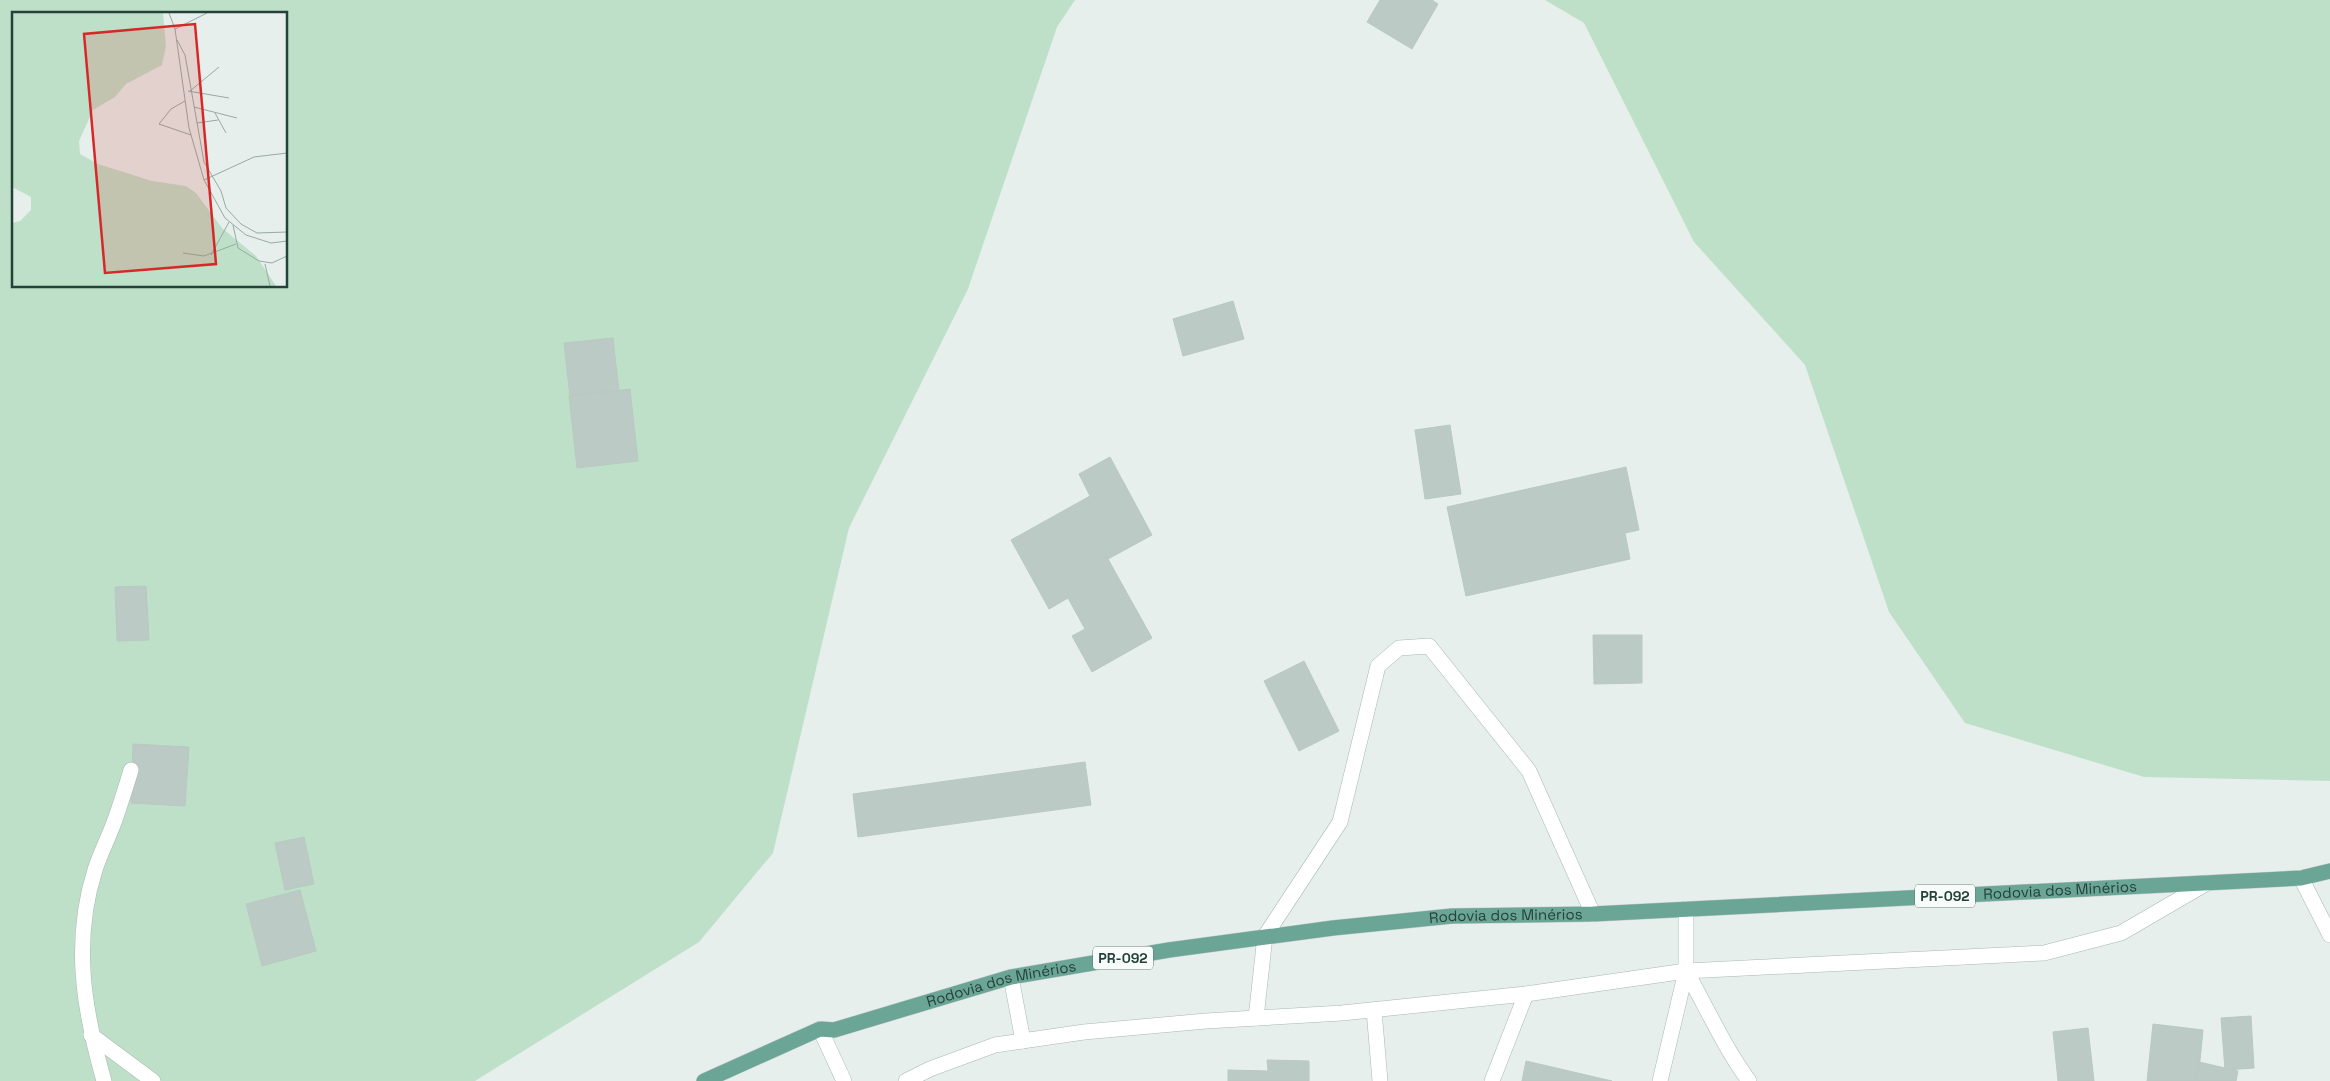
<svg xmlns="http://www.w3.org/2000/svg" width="2330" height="1081" font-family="'Space Grotesk',sans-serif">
<rect width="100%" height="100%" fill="#e6efeb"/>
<g fill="#bfe0c8" fill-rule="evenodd">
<path d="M 0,0 L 1075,0 L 1057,27 L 968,289 L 849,528 L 773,853 L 699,942 L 475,1081 L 0,1081 ZM 14,14 L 286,14 L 286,286 L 14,286 Z"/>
<polygon points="1545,0 2330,0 2330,781 2144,777 1965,723 1889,612 1805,365 1694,242 1584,23"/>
</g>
<g fill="#bbcac4" stroke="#b8c9c2">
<polygon points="1380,0 1432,0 1438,4 1412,49 1367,22"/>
<polygon points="1233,301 1244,339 1183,356 1173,319"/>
<polygon points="613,338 619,392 570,397 564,343"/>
<polygon points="630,389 638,461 577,468 569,396"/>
<polygon points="1450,425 1461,494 1425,499 1415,430"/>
<polygon points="1110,457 1152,535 1108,559 1152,638 1092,672 1072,636 1085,629 1068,598 1049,609 1011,540 1090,496 1079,474"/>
<polygon points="1626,467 1639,530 1625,533 1630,559 1466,596 1447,507"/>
<polygon points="146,586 149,640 117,641 115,587"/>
<polygon points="1593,635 1642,635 1642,683 1594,684"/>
<polygon points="1304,661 1339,731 1299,751 1264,681"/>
<polygon points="133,744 189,747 185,806 131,803"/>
<polygon points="1085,762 1091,805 858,837 853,794"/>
<polygon points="304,837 314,884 285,890 275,843"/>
<polygon points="300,890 316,951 262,966 246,904"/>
<polygon points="2251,1016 2254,1068 2225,1070 2221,1018"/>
<polygon points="2153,1024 2203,1030 2198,1081 2147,1081"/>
<polygon points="2088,1028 2094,1081 2058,1081 2053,1032"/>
<polygon points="1267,1060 1309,1061 1309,1081 1228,1081 1228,1070 1268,1071"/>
<polygon points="1526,1061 1612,1081 1522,1081"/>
<polygon points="2199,1062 2238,1071 2236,1081 2195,1081"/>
</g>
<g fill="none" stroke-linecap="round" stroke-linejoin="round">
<defs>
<g id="lane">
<polyline points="1265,936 1340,822 1378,666 1399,648 1429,646 1529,771 1593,914"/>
<polyline points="820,1029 844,1081"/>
<polyline points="91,1035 153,1081"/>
<path d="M 104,1081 C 84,1011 72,942 95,870 C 101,851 111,833 117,814 C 122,799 127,784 131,770"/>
</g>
<g id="street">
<polyline points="2301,878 2330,935"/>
<path d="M 1686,971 C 1707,1008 1724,1047 1749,1081"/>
<polyline points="1011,977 1023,1041"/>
<polyline points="1374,1010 1380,1081"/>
<polyline points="1256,1018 1265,936"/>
<polyline points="906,1081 930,1069 995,1045 1084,1032 1206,1021 1342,1013 1526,994 1686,971 2044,953 2121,933 2207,883"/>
<polyline points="1492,1081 1526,994"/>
<polyline points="1660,1081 1686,971 1686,909"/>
</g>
<g id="primary">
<path id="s1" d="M 704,1081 L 820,1029 L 834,1030 L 1011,977 L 1169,950 L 1333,928 L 1452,916 L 1593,914 L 2301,878 L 2330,871"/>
</g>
</defs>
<use href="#lane" stroke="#a8b8b2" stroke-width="16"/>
<use href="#street" stroke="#a8b8b2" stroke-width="16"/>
<use href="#primary" stroke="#c2cac8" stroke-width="16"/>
<use href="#lane" stroke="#fff" stroke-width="15"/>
<use href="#street" stroke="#fff" stroke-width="15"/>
<use href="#primary" stroke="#6aa596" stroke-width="15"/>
</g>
<g text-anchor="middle" stroke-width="4" stroke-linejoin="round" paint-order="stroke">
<g fill="#f7fbf9" stroke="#637a73" stroke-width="1">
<rect x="1915" y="884.5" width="60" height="23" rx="4"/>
<rect x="1093" y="946.5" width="60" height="23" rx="4"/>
</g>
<g font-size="14" font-weight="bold" fill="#24423a">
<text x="1945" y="901">PR-092</text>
<text x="1123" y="963">PR-092</text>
</g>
<g font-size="15" fill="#24423a" stroke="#f7fbf9">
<text dy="5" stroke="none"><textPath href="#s1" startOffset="1380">Rodovia dos Minérios</textPath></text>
<text dy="5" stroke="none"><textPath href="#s1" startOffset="825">Rodovia dos Minérios</textPath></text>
<text dy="5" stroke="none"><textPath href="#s1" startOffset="315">Rodovia dos Minérios</textPath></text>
</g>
</g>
<g transform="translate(12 12)">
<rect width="275" height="275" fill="#e6efeb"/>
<path d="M 0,1 L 151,1 L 154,34 L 150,53 L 114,72 L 103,85 L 81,98 L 67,129 L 68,142 L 86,152 L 140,169 L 174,174 L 184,181 L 210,216 L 244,244 L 264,274 L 0,274 L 0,211 L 8,209 L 19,198 L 19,185 L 0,175 Z" fill="#bfe0c8"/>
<path fill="none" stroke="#98aaa4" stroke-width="1" d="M 157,1 L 163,17 L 177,116 L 192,168 L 213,206 L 234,223 L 259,231 L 275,229M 163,17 L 195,1M 165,28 L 173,43 L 192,150 L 209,179 L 214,196 L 229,212 L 245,221 L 275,220M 176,79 L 217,86M 178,79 L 207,55M 173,89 L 159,97 L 147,112 L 179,123M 182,95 L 225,106M 203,101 L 214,121M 185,111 L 206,108M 192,168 L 242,145 L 275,141M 221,213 L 226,236 L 247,249 L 260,251 L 275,244M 171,241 L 192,244 L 224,232M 199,243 L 217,210M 253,252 L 258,274"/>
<path fill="#d62828" fill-opacity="0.15" stroke="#d62828" stroke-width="2.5" d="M 183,12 L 204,252 L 93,261 L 72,22 Z"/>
<rect width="275" height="275" fill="none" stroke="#24423a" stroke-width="2.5"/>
</g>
</svg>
